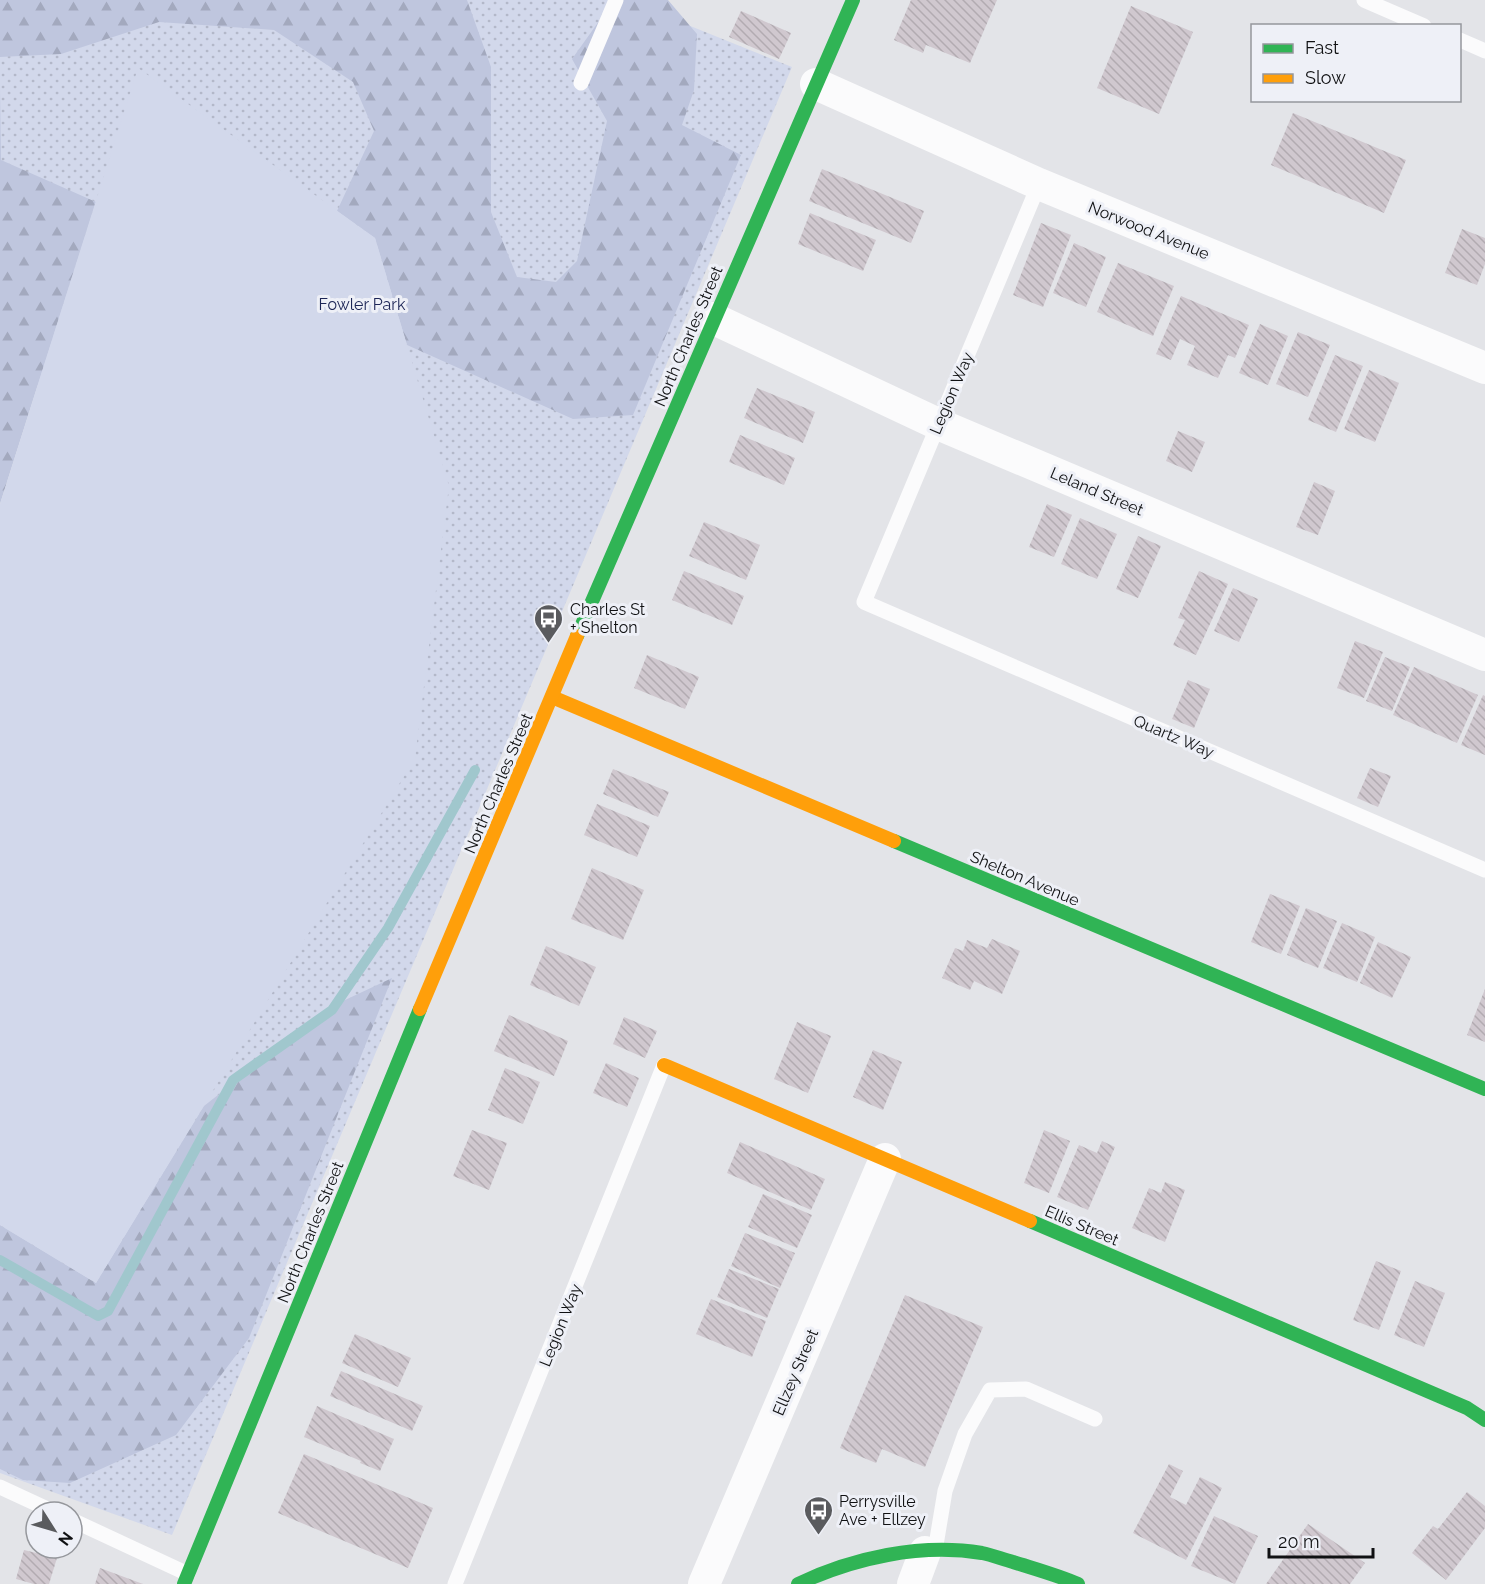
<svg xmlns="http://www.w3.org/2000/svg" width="1485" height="1584" font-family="Raleway,sans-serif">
<defs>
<pattern id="grass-dots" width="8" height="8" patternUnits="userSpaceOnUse" patternTransform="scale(1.5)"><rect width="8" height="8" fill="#d2d8eb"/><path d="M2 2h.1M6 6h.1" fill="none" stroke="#b3b8c9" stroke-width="1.8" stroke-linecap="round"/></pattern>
<pattern id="forest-firs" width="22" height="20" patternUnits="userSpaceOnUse" patternTransform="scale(1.5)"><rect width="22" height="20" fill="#bfc6de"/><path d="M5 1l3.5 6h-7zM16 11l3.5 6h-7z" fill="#a3a9be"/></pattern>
<pattern id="building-back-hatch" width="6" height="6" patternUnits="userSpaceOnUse" patternTransform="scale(1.5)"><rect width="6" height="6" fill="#d0c8cf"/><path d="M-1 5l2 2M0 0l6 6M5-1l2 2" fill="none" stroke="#b2abb1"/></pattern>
</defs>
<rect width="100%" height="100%" fill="#e3e4e8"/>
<polygon fill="url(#grass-dots)" points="0,0 626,0 792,67 172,1535 0,1473 0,513 47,403 0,313"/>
<g fill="url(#forest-firs)">
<polygon points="0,0 467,0 491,67 491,212 517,277 556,282 577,261 607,121 572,59 614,0 668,0 697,34 694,90 682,125 741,155 633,415 573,419 407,345 375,238 337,211 374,131 353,82 274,30 159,22 61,54 0,57"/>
<polygon points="0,88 1,160 96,202 0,504"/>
<polygon points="392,978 249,1338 176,1435 70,1483 23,1480 0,1469 0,1225 96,1283 204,1106 328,1008"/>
</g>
<polygon fill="#d2d8eb" points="138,68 375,238 449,486 415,758 96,1283 0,1225 0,504"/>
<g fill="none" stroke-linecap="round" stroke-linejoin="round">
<polyline stroke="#a0c7cd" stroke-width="10" points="0,1260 98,1316 108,1311 233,1080 332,1010 388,928 475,770"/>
</g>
<g fill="url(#building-back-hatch)">
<polygon points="911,0 997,0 970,63 926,45 923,53 894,40"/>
<polygon points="1131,6 1193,32 1159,114 1097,88"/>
<polygon points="741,11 791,33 779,59 729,37"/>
<polygon points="1293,113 1406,160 1384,213 1271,165"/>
<polygon points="822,169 924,211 911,243 809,201"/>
<polygon points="810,213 876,240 863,271 798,244"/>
<polygon points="1041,223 1071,235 1043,307 1013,295"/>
<polygon points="1462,229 1485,238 1485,264 1477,285 1445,273"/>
<polygon points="1074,243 1106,257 1086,307 1053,293"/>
<polygon points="1118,263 1174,286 1153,336 1097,312"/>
<polygon points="1181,296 1249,325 1235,358 1228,355 1218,378 1187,365 1195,346 1180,339 1171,360 1156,354"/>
<polygon points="1260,324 1288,336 1268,385 1239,373"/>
<polygon points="1298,332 1330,345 1308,397 1276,384"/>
<polygon points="1335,355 1363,366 1336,432 1308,420"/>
<polygon points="1369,370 1399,383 1375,442 1344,429"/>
<polygon points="757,388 815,412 803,443 744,418"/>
<polygon points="1178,431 1205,442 1192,472 1166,461"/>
<polygon points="740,435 795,458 784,485 729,462"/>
<polygon points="1314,482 1335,491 1318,535 1296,527"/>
<polygon points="1047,504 1072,515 1054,557 1029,547"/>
<polygon points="1080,518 1117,534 1097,579 1061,564"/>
<polygon points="704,522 760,545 746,580 689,556"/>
<polygon points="1138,536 1161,546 1138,598 1116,589"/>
<polygon points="684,571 744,596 732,625 672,600"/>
<polygon points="1199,571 1228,584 1196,655 1173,645 1185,620 1178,618"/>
<polygon points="1233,588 1258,599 1239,642 1214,631"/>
<polygon points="1355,641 1383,652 1364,698 1337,688"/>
<polygon points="647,655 699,677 685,709 634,688"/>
<polygon points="1385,657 1410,667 1392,711 1366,701"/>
<polygon points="1414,667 1478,695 1457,743 1393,715"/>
<polygon points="1188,680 1210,689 1194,728 1172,719"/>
<polygon points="1483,695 1485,696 1485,755 1461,745"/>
<polygon points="1370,768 1391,776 1378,807 1357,798"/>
<polygon points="613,769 669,792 658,817 603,794"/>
<polygon points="597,804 650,826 637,857 584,835"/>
<polygon points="592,868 644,890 623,940 571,919"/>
<polygon points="1270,894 1300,906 1281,954 1251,942"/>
<polygon points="1306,908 1337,921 1318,968 1287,955"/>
<polygon points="1342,923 1375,937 1357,982 1323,968"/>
<polygon points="992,939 1020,951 1002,994 974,981 970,990 942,978 955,948 963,951 967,940 987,948"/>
<polygon points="1378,942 1411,957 1392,998 1360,983"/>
<polygon points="546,946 596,967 579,1006 530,985"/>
<polygon points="1485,989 1485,1042 1467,1035"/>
<polygon points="509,1015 568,1041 554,1076 494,1051"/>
<polygon points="624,1017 657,1031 645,1058 613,1044"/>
<polygon points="797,1022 831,1036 808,1093 774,1079"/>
<polygon points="873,1050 902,1062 883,1110 853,1097"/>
<polygon points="606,1063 639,1078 627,1107 593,1093"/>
<polygon points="505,1068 540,1082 523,1124 488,1110"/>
<polygon points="472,1130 507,1143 489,1190 453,1176"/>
<polygon points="1044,1130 1070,1141 1049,1193 1024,1183"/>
<polygon points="1102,1141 1115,1147 1088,1210 1057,1197 1079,1145 1097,1153"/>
<polygon points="740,1142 825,1179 811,1210 727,1173"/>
<polygon points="1165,1182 1185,1190 1165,1242 1132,1228 1149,1188 1161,1193"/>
<polygon points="763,1194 812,1215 797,1248 748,1227"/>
<polygon points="745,1233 795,1253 780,1288 731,1266"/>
<polygon points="1376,1261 1401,1271 1379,1330 1353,1320"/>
<polygon points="729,1269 779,1289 767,1318 717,1297"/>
<polygon points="1415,1281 1445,1293 1424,1347 1394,1335"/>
<polygon points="905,1295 983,1327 925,1467 882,1449 876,1463 840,1448"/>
<polygon points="711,1299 766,1321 752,1357 696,1334"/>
<polygon points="355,1334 411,1358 398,1387 342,1363"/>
<polygon points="341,1371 423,1406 412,1431 330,1396"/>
<polygon points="317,1406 394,1439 380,1471 360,1463 361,1461 304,1437"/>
<polygon points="304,1454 433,1508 408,1568 278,1513"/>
<polygon points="1169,1464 1183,1471 1170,1497 1186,1505 1200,1477 1222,1488 1186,1560 1133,1533"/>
<polygon points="1467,1492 1485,1506 1485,1528 1446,1580 1412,1553 1433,1526 1438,1529"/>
<polygon points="1214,1516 1258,1536 1235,1584 1191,1566"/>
<polygon points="1308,1524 1365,1563 1350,1584 1266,1584"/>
<polygon points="24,1550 57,1558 49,1584 34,1584 16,1579"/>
<polygon points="100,1568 143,1584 95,1584"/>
</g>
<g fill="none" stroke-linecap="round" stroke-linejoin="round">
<g stroke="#fbfbfc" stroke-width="15">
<polyline points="1364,0 1424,26"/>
<polyline points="1460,40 1485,51"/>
<polyline points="581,83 616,0"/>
<polyline points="1039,184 864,602 1485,870"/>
<polyline points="0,1487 54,1512"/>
<polyline points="72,1520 188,1574"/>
<polyline points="935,1551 945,1491 965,1434 990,1390 1026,1389 1095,1419"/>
<polyline points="455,1584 664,1065"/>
</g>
<g stroke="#fbfbfc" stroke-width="32">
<polyline points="816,84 1039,184 1485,368"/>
<polyline points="712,318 938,424 1485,655"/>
<polyline points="704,1584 885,1159"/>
<polyline points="913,1584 925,1552"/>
</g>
<g stroke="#30b455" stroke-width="14">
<polyline points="577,636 853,0"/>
<polyline points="894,841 1485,1089"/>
<polyline points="1030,1221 1467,1408 1485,1420"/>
<polyline points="184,1584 420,1009"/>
<path d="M 798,1584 C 853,1558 920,1543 982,1553 C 992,1555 1002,1559 1013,1562 C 1035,1569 1057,1575 1078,1584"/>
</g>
<g stroke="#ff9f0a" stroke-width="14">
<polyline points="552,697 894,841"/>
<polyline points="420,1009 577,636"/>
<polyline points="664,1065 1030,1221"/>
</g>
</g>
<defs>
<symbol id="bus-pin" viewBox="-11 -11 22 30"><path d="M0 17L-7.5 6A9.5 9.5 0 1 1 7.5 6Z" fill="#5a5b5e" stroke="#eef0f7"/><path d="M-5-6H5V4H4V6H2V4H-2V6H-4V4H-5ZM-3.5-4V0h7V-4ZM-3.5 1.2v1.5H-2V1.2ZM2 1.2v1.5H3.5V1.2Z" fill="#fff"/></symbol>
</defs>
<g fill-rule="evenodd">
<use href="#bus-pin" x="532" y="602" width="33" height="45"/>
<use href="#bus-pin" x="802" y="1494" width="33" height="45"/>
</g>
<g text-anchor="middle" stroke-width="6" stroke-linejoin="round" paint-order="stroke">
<g font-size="16" fill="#101113" stroke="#eef0f7">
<text transform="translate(1149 230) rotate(22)" y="6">Norwood Avenue</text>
<text transform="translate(688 336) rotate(-67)" y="6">North Charles Street</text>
<text transform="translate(951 393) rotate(-67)" y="6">Legion Way</text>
<text transform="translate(1097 491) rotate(23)" y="6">Leland Street</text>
<text transform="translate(1174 736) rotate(23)" y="6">Quartz Way</text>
<text transform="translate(498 783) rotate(-67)" y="6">North Charles Street</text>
<text transform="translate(1025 878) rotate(23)" y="6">Shelton Avenue</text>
<text transform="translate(1082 1225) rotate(23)" y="6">Ellis Street</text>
<text transform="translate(310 1232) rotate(-68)" y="6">North Charles Street</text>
<text transform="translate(560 1325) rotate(-68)" y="6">Legion Way</text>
<text transform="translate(795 1372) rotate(-67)" y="6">Ellzey Street</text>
</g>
<g font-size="16" fill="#1c2556" stroke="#eef0f7">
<text x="362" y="310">Fowler Park</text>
</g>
<g font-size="16" fill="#101113" stroke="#eef0f7" text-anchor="start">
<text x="570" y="615">Charles St<tspan x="570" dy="18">+ Shelton</tspan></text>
<text x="839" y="1507">Perrysville<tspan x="839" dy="18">Ave + Ellzey</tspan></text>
</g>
</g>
<rect x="1251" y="24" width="210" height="78" fill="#eef0f7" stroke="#95979c" stroke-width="1.5"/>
<rect x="1263" y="44" width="30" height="9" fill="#30b455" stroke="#95979c" stroke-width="1.5"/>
<text x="1305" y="54" font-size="18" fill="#101113">Fast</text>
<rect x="1263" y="74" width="30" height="9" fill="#ff9f0a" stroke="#95979c" stroke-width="1.5"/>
<text x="1305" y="84" font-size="18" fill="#101113">Slow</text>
<g transform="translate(54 1530) rotate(127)"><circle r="28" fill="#eef0f7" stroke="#95979c" stroke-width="1.5"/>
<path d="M0-4.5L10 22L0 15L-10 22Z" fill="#5a5b5e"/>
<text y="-9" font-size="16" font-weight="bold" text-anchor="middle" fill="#101113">N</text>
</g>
<path d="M1269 1548v9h104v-9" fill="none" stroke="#101113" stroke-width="3"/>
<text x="1278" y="1548" font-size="18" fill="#101113" stroke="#eef0f7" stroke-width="4.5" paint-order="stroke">20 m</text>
</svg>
